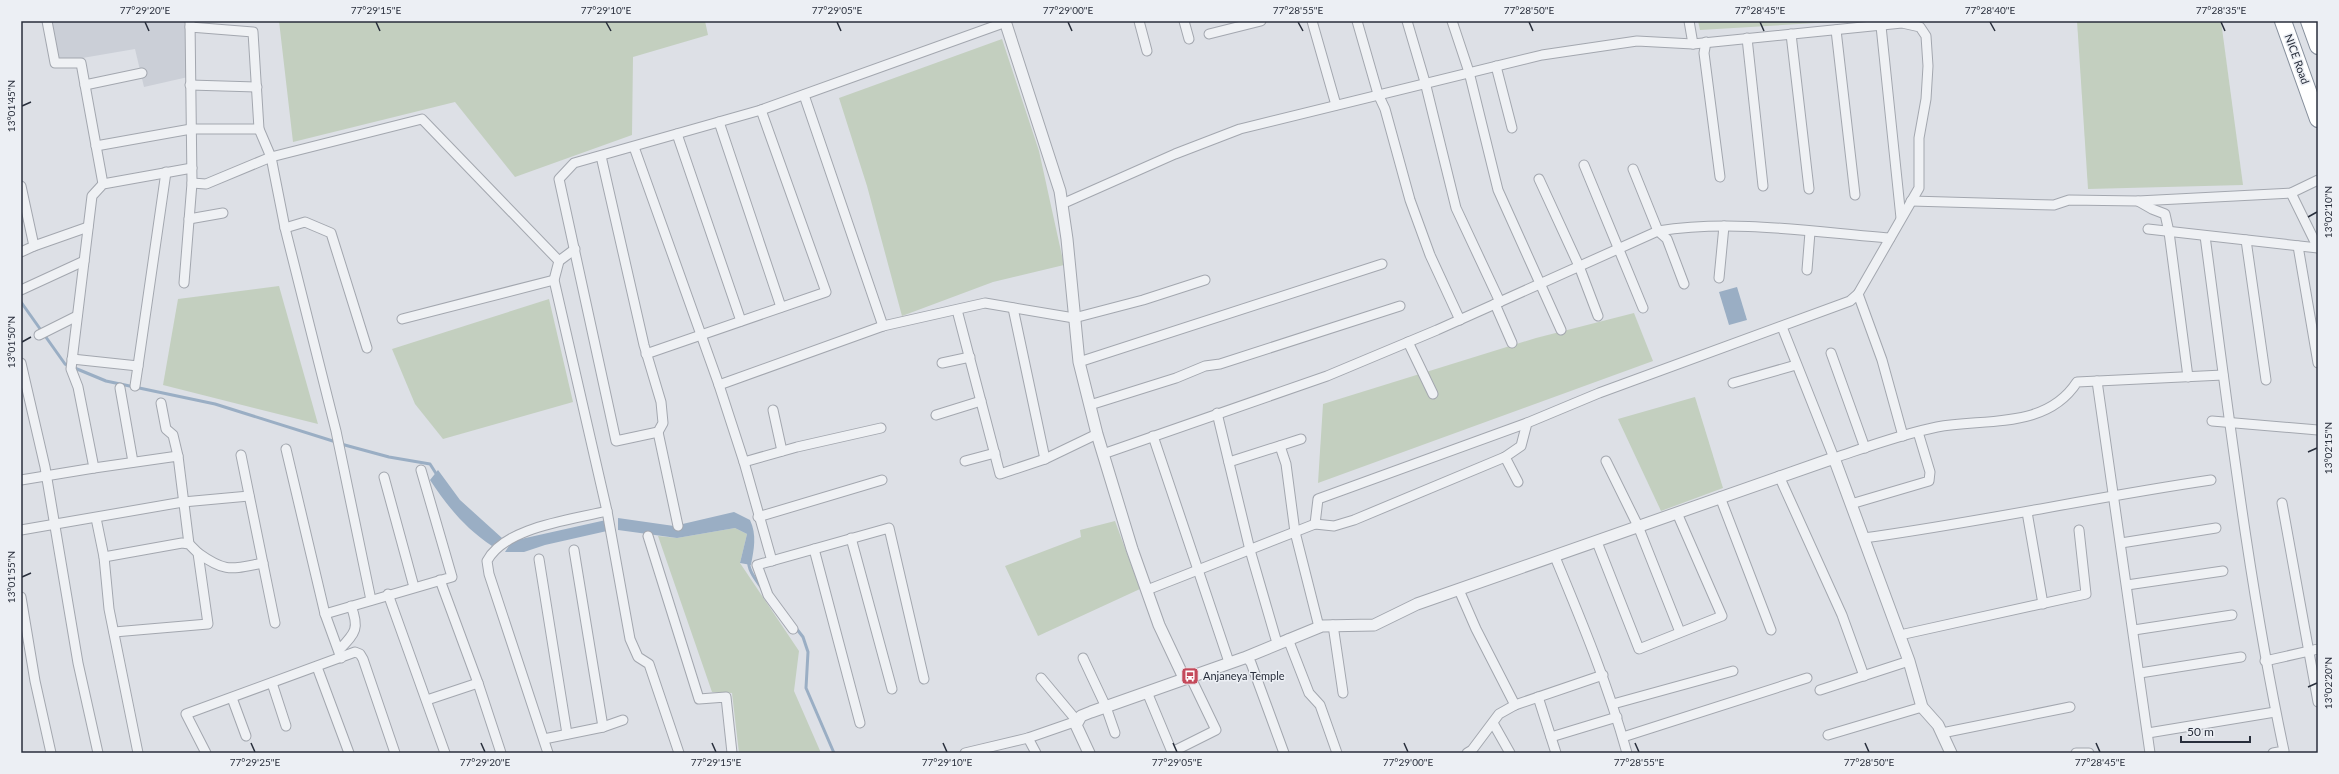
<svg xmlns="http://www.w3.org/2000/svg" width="2339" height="774" font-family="Lato,sans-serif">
<rect width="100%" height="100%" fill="#dde0e6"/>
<polygon fill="#cbcfd7" points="52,21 187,21 188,77 144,87 135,49 59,62"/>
<g fill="#c3cfbf">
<polygon points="279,21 705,21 708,35 633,57 632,135 515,177 455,102 293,142"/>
<polygon points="1698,21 1849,21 1700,30"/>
<polygon points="2077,21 2221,21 2243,185 2088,189"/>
<polygon points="1002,39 1039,151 1064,265 993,282 902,316 867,186 839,98"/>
<polygon points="279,286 318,424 163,385 178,299"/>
<polygon points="549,299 573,402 443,439 415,404 392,349"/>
<polygon points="1634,313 1653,361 1318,483 1323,404 1536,338"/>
<polygon points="1695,397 1723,488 1661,511 1618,419"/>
<polygon points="1115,521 1140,589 1038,636 1005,566 1081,537 1080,530"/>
<polygon points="735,528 747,534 740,563 799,651 794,691 821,753 739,753 732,693 712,692 658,536 677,538"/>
</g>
<g fill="#9aaec4">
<polygon points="1737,287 1747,320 1729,325 1719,292"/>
<path d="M 438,470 L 460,500 L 502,538 L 492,546 C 465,528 448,507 430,480 Z"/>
<path d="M 734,512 L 750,520 C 757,535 754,549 751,565 L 740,563 L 747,534 L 735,528 L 677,538 L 618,530 L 618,518 L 674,526 Z"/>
<polygon points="606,520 607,531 545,545 524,552 505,552 512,541"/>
</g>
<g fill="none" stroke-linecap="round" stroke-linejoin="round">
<g stroke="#9aaec4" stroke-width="3">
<polyline points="21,302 65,364 106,381 215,404 336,442"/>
<polyline points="341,444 389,457 430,464 437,475"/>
<path d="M 749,560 C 747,569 756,580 761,587"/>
<polyline points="796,628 803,637 808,652 806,688 834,753"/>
</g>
<defs>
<g id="minor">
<polyline points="47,21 55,63 81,63 103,184"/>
<polyline points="1139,21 1147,51"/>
<polyline points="1184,21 1189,39"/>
<polyline points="1312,21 1336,105"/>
<polyline points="1357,21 1378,94 1385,109 1410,200 1430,255 1460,320"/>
<polyline points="1407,21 1425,82 1456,208 1500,302"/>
<polyline points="1452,21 1469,72 1498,190 1561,330"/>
<polyline points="1689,21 1693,44"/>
<polyline points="1881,26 1901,218"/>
<polyline points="190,27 253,32 259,129 271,157 285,228 336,431 371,600"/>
<polyline points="1836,30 1855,195"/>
<polyline points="1209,34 1261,21"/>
<polyline points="1791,34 1809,189"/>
<polyline points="1747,38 1763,186"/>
<polyline points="1706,42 1704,53 1720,177"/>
<polyline points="1496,66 1512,128"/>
<polyline points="85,85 142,73"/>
<polyline points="190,85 257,87"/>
<polyline points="804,95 883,326"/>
<polyline points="719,122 781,307"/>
<polyline points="677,134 741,321"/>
<polyline points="96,146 191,129 259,129"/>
<polyline points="634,147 719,385 744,462 772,561"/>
<polyline points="601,156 644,345 661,402 663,423 658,432 616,441 559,179 574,163 761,110 1006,22"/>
<polyline points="1584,165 1643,308"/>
<polyline points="1633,169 1658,231 1667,239 1684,284"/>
<polyline points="1539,179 1579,266 1598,316"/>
<polyline points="192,183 206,184 271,157 422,119 559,261 575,249"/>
<polyline points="21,186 34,246 21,252"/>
<polyline points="2291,193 2318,248"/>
<polyline points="1911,201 2054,205 2069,200 2138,201 2291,193 2318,180"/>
<polyline points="2138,201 2152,209 2165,214 2169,232 2188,377"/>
<polyline points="1062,204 1175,154 1240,129 1542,55 1637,41 1693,44 1902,23 1920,27 1926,36 1928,66 1926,99 1919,138 1919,188 1858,294 1850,301 1599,393 1527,423 1521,446 1505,457 1354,520 1334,526 1315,524 1147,590"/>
<polyline points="189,219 223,213"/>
<polyline points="285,228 305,222 331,233 367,348"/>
<polyline points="2148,229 2318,248"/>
<path d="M 2205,236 C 2228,408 2248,581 2284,751 L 2273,753"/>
<polyline points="2246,240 2266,380"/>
<polyline points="34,246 88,227"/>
<polyline points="2298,246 2318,363"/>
<polyline points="559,261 554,280 607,511 630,639 638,657 649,664 679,753"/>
<polyline points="1807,270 1810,232"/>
<polyline points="1719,278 1724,226"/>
<polyline points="184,283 192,183 190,21"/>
<polyline points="21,290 84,261"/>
<polyline points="1858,294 1882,360 1903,436"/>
<polyline points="1495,304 1512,343"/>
<polyline points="1013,308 1045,459"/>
<polyline points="957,310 1000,474 1045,459 1097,434"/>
<polyline points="402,319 554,280"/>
<path d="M 1782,327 L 1834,458 C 1867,447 1902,434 1937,427 C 1984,418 2046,430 2077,382 L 2223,375"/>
<polyline points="39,335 77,316"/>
<polyline points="1408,342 1433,394"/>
<polyline points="1831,353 1865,448"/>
<polyline points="646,354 826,292 761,110"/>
<polyline points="72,359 138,366 166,172"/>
<polyline points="1079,362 1382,264"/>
<polyline points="21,363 45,467 78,663 98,753"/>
<polyline points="942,363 970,357"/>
<polyline points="2097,381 2150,753"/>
<polyline points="1733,383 1796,365"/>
<polyline points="719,385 883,326 985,303 1074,318 1143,300 1205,280"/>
<polyline points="135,386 138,366"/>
<polyline points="120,388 133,462"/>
<polyline points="161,403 166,429 173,435 178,456"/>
<polyline points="1090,405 1176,378 1205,366 1220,364 1400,306"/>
<polyline points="773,410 782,451"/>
<polyline points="1217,413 1250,550 1277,643"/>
<polyline points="936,415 981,401"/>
<polyline points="2212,421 2318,430"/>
<polyline points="658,432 678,526"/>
<polyline points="1153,436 1229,662"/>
<polyline points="1280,446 1286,464 1295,532 1319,627"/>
<polyline points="286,449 325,614 341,658"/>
<path d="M 1103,454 L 1327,376 L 1437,330 L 1658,231 C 1734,219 1813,232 1890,238"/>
<polyline points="241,455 275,623"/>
<polyline points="1505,457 1518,482"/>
<polyline points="965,461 995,453"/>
<polyline points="1606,461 1638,526 1680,632"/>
<polyline points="744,462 797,447 881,428"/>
<polyline points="1229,462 1301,439"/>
<polyline points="94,468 178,456 189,544"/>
<polyline points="1779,476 1842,615 1864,676"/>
<polyline points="384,477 414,587"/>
<polyline points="21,480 94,468 78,387 71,369 92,196 103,184 192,168"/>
<polyline points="1720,497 1771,630"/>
<polyline points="2282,503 2318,702"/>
<polyline points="1851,504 1929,481 1930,472 1918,432"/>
<polyline points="2027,512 2043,604"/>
<polyline points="758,517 882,480"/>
<polyline points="96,518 104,557 109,609 138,753"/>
<polyline points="1315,524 1318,499 1527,423"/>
<polyline points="21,530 183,502 249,496"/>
<polyline points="648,536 699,699 726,697 732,753"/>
<polyline points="851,538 892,689"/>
<path d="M 1864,538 C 1981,522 2095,497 2211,480"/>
<polyline points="1597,542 1639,649 1722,616 1677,513"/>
<polyline points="2121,543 2216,528"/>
<polyline points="814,549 860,723"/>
<polyline points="574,550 603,727"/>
<path d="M 198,553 C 226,573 231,569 263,563"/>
<polyline points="104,557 182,543 189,544 198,553 208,624 114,632"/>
<path d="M 1555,557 C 1582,622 1608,685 1627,753"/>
<polyline points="539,559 567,734"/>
<polyline points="440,580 478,683 501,753"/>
<polyline points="2127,585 2223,571"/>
<polyline points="1459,590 1476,629 1515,705"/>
<polyline points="388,594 445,753"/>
<polyline points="21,597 35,681 51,753"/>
<polyline points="325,614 452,577 421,470"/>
<polyline points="1333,625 1343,693"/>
<polyline points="793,629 768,595 757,565 889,528 924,679"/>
<polyline points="2134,630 2232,615"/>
<polyline points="1900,635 2086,594 2079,530"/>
<polyline points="1288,639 1309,693 1320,705 1337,753"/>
<path d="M 339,650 C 355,633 360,629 351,606"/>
<polyline points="1083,658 1106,707 1115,733"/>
<polyline points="1244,658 1248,659 1251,663 1284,753"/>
<polyline points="2265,661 2318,649"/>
<polyline points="317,667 349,753"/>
<polyline points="2140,673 2241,657"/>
<polyline points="272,683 286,726"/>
<polyline points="1820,690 1909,661"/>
<polyline points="1147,692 1172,752 1216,730 1190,676"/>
<polyline points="1538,697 1556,753"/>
<polyline points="232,698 246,736"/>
<polyline points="427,700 478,683"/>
<polyline points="1613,704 1733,671"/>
<polyline points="1493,723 1510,753"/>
<polyline points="1942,733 2070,707"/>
<polyline points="2148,733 2275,712"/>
<polyline points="1828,735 1922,707"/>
<polyline points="1551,737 1617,717"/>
<polyline points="1623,737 1807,678"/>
<polyline points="1028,738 1036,753"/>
<polyline points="544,739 603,727 623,720"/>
<polyline points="206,753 186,714 355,652 360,654 363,659 395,753"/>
<path d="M 548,753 L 489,574 L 487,561 C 505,527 571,520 607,511"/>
<polyline points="965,753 1028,738 1077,721 1041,678"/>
<polyline points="1467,753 1472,750 1499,714 1515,705 1603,675"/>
<polyline points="2076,753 2089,753"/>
</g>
<g id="tertiary">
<polyline points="1005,21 1060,191 1067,239 1079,362 1097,434 1132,549 1159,625 1184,678"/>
<polyline points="1089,753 1076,725 1081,716 1091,712 1244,658 1322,626 1374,625 1417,604 1834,458 1909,661 1922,707 1938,725 1951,753"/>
</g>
<g id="motorway">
<polyline points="2283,21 2318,119"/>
<polyline points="2309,21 2318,46"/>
</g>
</defs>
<use href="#minor" stroke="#a3a7af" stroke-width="11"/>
<use href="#tertiary" stroke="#a3a7af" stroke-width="13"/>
<use href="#motorway" stroke="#858e9b" stroke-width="18"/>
<use href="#minor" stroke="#eff1f4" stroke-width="9"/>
<use href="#tertiary" stroke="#eff1f4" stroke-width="11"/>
<use href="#motorway" stroke="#fff" stroke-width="16"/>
</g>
<path fill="none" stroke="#282e3b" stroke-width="1.5" d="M 145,22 L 149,31M 376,22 L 380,31M 606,22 L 611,31M 837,22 L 841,31M 1068,22 L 1072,31M 1298,22 L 1303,31M 1529,22 L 1533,31M 1760,22 L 1764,31M 1990,22 L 1995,31M 2221,22 L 2225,31M 22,106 L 31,102M 2308,217 L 2317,212M 22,342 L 31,337M 2308,452 L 2317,448M 22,577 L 31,573M 2308,687 L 2317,683M 251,743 L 255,752M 481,743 L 485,752M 712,743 L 716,752M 943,743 L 947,752M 1173,743 L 1177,752M 1404,743 L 1408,752M 1635,743 L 1639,752M 1865,743 L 1869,752M 2096,743 L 2100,752"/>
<defs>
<symbol id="bus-square" viewBox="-11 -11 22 22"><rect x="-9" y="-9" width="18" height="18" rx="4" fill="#c4495a" stroke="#eceff4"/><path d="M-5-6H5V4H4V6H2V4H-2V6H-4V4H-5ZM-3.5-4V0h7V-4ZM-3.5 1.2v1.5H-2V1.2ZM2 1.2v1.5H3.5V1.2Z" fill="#fff"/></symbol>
</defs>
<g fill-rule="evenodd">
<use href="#bus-square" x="1180" y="666" width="20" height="20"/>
</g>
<g text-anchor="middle" stroke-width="3" stroke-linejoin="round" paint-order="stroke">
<g font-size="11" fill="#282e3b" stroke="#eceff4">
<text transform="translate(2297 59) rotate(70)" y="4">NICE Road</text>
</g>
<g font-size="11" fill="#282e3b" stroke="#eceff4" text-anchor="start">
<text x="1203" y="680">Anjaneya Temple</text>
</g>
</g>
<rect width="2339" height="774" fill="none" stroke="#eceff4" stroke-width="44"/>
<path d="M2181 736v6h69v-6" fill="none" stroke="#282e3b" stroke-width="2"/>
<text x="2187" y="736" font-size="12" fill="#282e3b" stroke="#eceff4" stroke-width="3" paint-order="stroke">50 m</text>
<rect x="22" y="22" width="2295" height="730" fill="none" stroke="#282e3b" stroke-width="1.5"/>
<g font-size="10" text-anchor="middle" fill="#282e3b">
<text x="145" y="14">77°29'20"E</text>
<text x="376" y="14">77°29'15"E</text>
<text x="606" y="14">77°29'10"E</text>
<text x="837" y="14">77°29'05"E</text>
<text x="1068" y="14">77°29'00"E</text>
<text x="1298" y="14">77°28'55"E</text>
<text x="1529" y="14">77°28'50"E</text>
<text x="1760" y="14">77°28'45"E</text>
<text x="1990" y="14">77°28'40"E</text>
<text x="2221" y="14">77°28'35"E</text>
<text transform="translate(11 106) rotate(-90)" y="4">13°01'45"N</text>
<text transform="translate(2328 212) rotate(-90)" y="4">13°02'10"N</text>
<text transform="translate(11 342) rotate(-90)" y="4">13°01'50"N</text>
<text transform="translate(2328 448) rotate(-90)" y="4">13°02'15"N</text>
<text transform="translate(11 577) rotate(-90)" y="4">13°01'55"N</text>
<text transform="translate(2328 683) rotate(-90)" y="4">13°02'20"N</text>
<text x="255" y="766">77°29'25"E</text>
<text x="485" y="766">77°29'20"E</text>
<text x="716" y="766">77°29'15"E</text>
<text x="947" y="766">77°29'10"E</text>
<text x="1177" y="766">77°29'05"E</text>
<text x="1408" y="766">77°29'00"E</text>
<text x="1639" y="766">77°28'55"E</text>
<text x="1869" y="766">77°28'50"E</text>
<text x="2100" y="766">77°28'45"E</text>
</g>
</svg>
